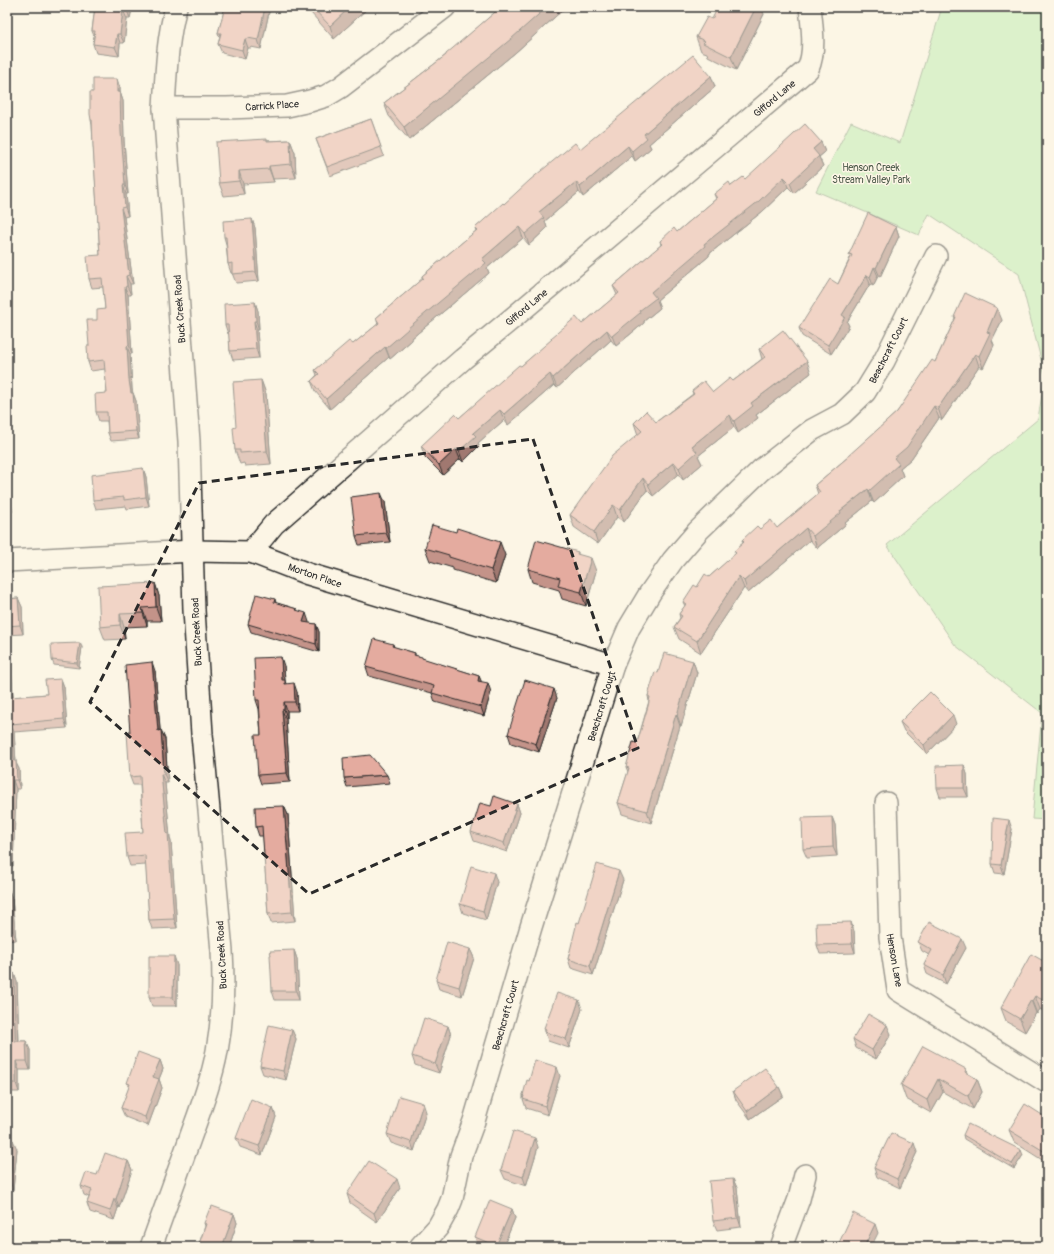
<svg xmlns="http://www.w3.org/2000/svg" width="1054" height="1254" font-family="Pangolin,sans-serif">
<rect width="100%" height="100%" fill="#fcf5e5"/>
<filter id="ink" filterUnits="userSpaceOnUse"><feTurbulence type="fractalNoise" baseFrequency=".025" numOctaves="2"/><feDisplacementMap in="SourceGraphic" scale="8" xChannelSelector="R" yChannelSelector="G"/><feConvolveMatrix kernelMatrix="1 2 1 2 8 2 1 2 1" color-interpolation-filters="sRGB"/></filter>
<g filter="url(#ink)">
<polygon fill="#b7ebac" stroke="#718b6c" points="942,7 1047,7 1047,820 1032,819 1042,713 955,645 887,545 1038,419 1045,375 1019,274 929,214 919,235 816,191 851,122 900,143"/>
<g fill="none" stroke-linecap="round" stroke-linejoin="round">
<defs>
<g id="minor">
<polyline points="164,108 227,108 287,106 310,101 326,96 341,87 445,7"/>
<path d="M 251,552 L 274,524 L 463,359 L 514,317 L 808,69 C 816,51 812,26 810,7"/>
<polyline points="7,561 193,551 251,552 308,574 613,665"/>
<polyline points="886,803 890,937 898,990 1047,1082"/>
<path d="M 151,1247 C 163,1213 176,1178 188,1144 C 199,1113 211,1083 217,1051 C 223,1018 224,984 222,951 L 202,734 L 194,610 L 189,441 L 164,108 C 166,74 167,39 176,7"/>
<polyline points="420,1247 438,1227 448,1209 452,1199 461,1156 474,1121 531,927 613,665 629,628 650,593 673,560 698,531 761,470 812,430 842,414 865,392 884,361 936,256"/>
<polyline points="781,1247 799,1199 805,1175"/>
</g>
</defs>
<use href="#minor" stroke="#2b2b2b" stroke-width="24"/>
<use href="#minor" stroke="#fcf5e5" stroke-width="21"/>
</g>
<g fill="#c49389" stroke="#2b2b2b">
<polygon points="95,7 132,7 130,19 127,19 124,43 120,43 119,56 96,53 93,44 94,36 92,31"/>
<polygon points="225,7 267,7 269,12 261,49 251,47 251,48 248,48 245,59 222,53 218,44 220,38 218,33"/>
<polygon points="308,7 369,7 334,39 311,13"/>
<polygon points="501,7 566,7 516,52 409,140 389,116 384,103 446,55"/>
<polygon points="861,7 877,7 862,11"/>
<polygon points="764,14 736,70 708,56 707,53 701,51 696,37"/>
<polygon points="711,76 715,87 649,144 651,148 635,161 632,156 583,197 579,192 545,221 547,228 529,245 523,238 487,268 489,273 412,338 412,340 390,359 389,357 330,409 315,391 311,381 317,375 315,370 353,344 378,324 376,318 422,279 422,276 476,231 475,228 504,204 580,149"/>
<polygon points="120,88 120,92 123,101 124,141 128,194 126,194 128,216 124,217 133,284 130,284 131,295 128,295 132,354 130,354 132,389 133,393 136,401 139,439 111,441 108,433 107,421 99,421 96,412 107,393 105,369 91,371 88,362 89,346 97,320 105,309 103,287 92,288 89,279 100,255 92,125 91,120"/>
<polygon points="371,119 384,156 330,176 316,139"/>
<polygon points="290,140 295,153 296,178 273,179 274,182 243,184 244,194 224,196 219,183 267,141"/>
<polygon points="821,142 825,152 819,157 823,166 794,193 788,187 763,211 709,254 709,256 657,300 660,308 644,321 644,323 616,346 611,340 557,388 554,385 508,425 504,420 478,443 479,446 463,462 460,459 443,475 425,457 421,446 459,418 552,340 551,338 582,324 617,295 613,286 661,245 660,241 677,232 716,199 714,194 731,186"/>
<polygon points="252,219 255,228 259,281 236,283 232,273 231,273 228,264 226,244 224,237"/>
<polygon points="896,227 899,236 880,277 878,276 873,286 870,284 847,322 849,326 831,354 802,336 799,328 838,284 850,258 849,254"/>
<polygon points="255,302 258,311 259,330 257,330 259,358 233,360 230,351 229,334 228,334 225,325"/>
<polygon points="954,317 1002,320 992,340 994,345 983,368 979,366 942,420 939,418 911,459 900,468 903,476 874,503 872,501 845,523 845,525 817,548 810,540 748,593 744,588 701,653 679,639 674,627 680,618 679,614 685,606 683,602 697,587 736,554 734,551 743,543 742,540 760,529 777,528 818,494 815,485 848,457 897,412 935,362 955,319"/>
<polygon points="759,349 811,373 756,415 758,418 738,433 734,427 698,456 702,464 683,480 678,474 653,496 647,490 624,522 617,517 598,544 574,527 570,515 638,435 634,423 656,422 693,394 692,391 713,392 733,381 762,359"/>
<polygon points="261,380 266,394 271,464 245,466 244,463 240,464 235,450 236,427"/>
<polygon points="143,468 146,477 149,506 127,509 126,506 96,509 93,500"/>
<polygon points="7,481 10,489 12,512 7,513"/>
<polygon points="385,502 390,542 359,545 356,536"/>
<polygon points="425,548 505,555 496,583 453,570 453,568 430,561"/>
<polygon points="578,552 578,554 596,571 586,606 562,599 559,590 532,582 528,569"/>
<polygon points="155,583 159,596 161,621 147,621 147,626 124,627 125,639 105,640 100,627"/>
<polygon points="18,598 22,607 23,634 7,635 7,599"/>
<polygon points="275,599 276,603 297,609 297,611 309,622 308,623 316,624 319,632 319,652 251,632 248,624"/>
<polygon points="393,644 394,647 415,653 415,655 423,659 479,676 481,682 491,692 484,716 435,702 432,693 369,676 366,667"/>
<polygon points="82,647 79,668 54,665 52,660"/>
<polygon points="693,661 697,673 681,726 680,726 651,823 622,814 618,803 628,772 626,767 637,743 649,701 648,696 658,673"/>
<polygon points="7,662 8,662 11,670 13,697 47,694 61,679 64,687 67,728 14,732 16,763 19,769 20,789 16,789 13,866 7,866"/>
<polygon points="284,666 285,681 286,684 297,692 298,711 287,711 287,718 286,719 290,782 261,784 258,775 261,735 259,709 256,700"/>
<polygon points="155,671 160,730 161,730 165,739 168,783 165,783 170,838 171,842 177,928 152,929 149,920 146,865 130,866 127,857 143,832 140,785 133,785 130,777 130,732"/>
<polygon points="557,698 539,752 511,743 508,734"/>
<polygon points="900,722 956,724 927,754 904,731"/>
<polygon points="964,765 967,774 968,797 940,797 937,788"/>
<polygon points="387,775 390,783 347,787 344,778"/>
<polygon points="517,804 520,813 507,852 474,841 471,832 491,806"/>
<polygon points="284,806 288,815 295,921 271,923 268,914 263,836 259,836 256,827"/>
<polygon points="832,817 835,825 837,856 807,858 803,849"/>
<polygon points="1012,829 1004,874 995,873 992,864"/>
<polygon points="623,880 593,975 571,968 568,959 579,923"/>
<polygon points="497,882 486,920 463,913 460,904"/>
<polygon points="7,890 9,890 12,899 16,940 7,941"/>
<polygon points="854,931 855,953 820,954 817,945"/>
<polygon points="918,942 966,948 946,984 927,974 924,965 929,955 922,951"/>
<polygon points="470,949 474,958 462,996 439,989 436,980"/>
<polygon points="294,950 297,959 299,1000 275,1000 272,991"/>
<polygon points="1047,963 1047,1013 1040,1009 1037,1014 1036,1013 1025,1032 1006,1021 1001,1008"/>
<polygon points="177,965 177,1006 152,1006 149,997"/>
<polygon points="7,973 14,973 17,982 19,1041 26,1041 30,1050 30,1070 19,1070 19,1092 7,1092"/>
<polygon points="582,1009 569,1048 548,1041 544,1028"/>
<polygon points="448,1026 451,1035 439,1073 415,1065 412,1056"/>
<polygon points="292,1030 296,1039 286,1080 263,1074 260,1066"/>
<polygon points="891,1034 876,1059 856,1048 853,1039"/>
<polygon points="160,1060 163,1069 159,1079 162,1088 148,1126 125,1117 121,1108 129,1088 127,1083"/>
<polygon points="966,1069 967,1073 977,1079 982,1092 973,1109 943,1092 931,1113 906,1099 901,1085"/>
<polygon points="560,1076 548,1115 526,1108 523,1099 523,1095 529,1081"/>
<polygon points="779,1087 783,1096 750,1119 736,1100 733,1091"/>
<polygon points="273,1108 276,1117 262,1155 240,1147 236,1138"/>
<polygon points="426,1112 414,1151 391,1143 387,1134"/>
<polygon points="1047,1118 1047,1163 1014,1142 1009,1130"/>
<polygon points="963,1135 1023,1155 1014,1169 964,1139"/>
<polygon points="7,1139 17,1149 13,1190 7,1189"/>
<polygon points="538,1147 526,1186 505,1179 501,1170"/>
<polygon points="917,1152 900,1188 877,1177 874,1168"/>
<polygon points="128,1161 132,1170 119,1208 118,1208 114,1220 90,1212 87,1203 89,1197 84,1195 81,1186 97,1175"/>
<polygon points="733,1179 737,1188 741,1227 717,1230 713,1221"/>
<polygon points="400,1188 377,1222 350,1203 347,1194"/>
<polygon points="512,1209 515,1218 503,1247 481,1247 478,1246 475,1237"/>
<polygon points="234,1214 237,1223 229,1247 200,1247 199,1244 205,1226 204,1223"/>
</g>
<g fill="#a0786f" stroke="#2b2b2b">
<polygon points="127,7 132,7 130,19 127,10"/>
<polygon points="265,7 267,7 269,12 261,49 258,40"/>
<polygon points="350,7 369,7 334,39 330,26"/>
<polygon points="547,7 566,7 516,52 409,140 404,127"/>
<polygon points="756,7 761,7 764,14 736,70 731,57"/>
<polygon points="123,10 127,19 124,43 120,34"/>
<polygon points="117,34 120,43 119,56 115,47"/>
<polygon points="245,39 248,48 245,59 242,50"/>
<polygon points="711,76 715,87 649,144 651,148 635,161 632,151 644,134"/>
<polygon points="117,79 120,88 120,92 123,101 124,141 128,194 125,185 117,92"/>
<polygon points="290,140 295,153 296,178 291,164"/>
<polygon points="821,142 825,152 819,157 823,166 794,193 790,183 813,149"/>
<polygon points="628,146 632,156 583,197 580,187"/>
<polygon points="269,166 273,179 274,182 269,169"/>
<polygon points="239,171 243,184 244,194 239,181"/>
<polygon points="784,177 788,187 763,211 709,254 709,256 657,300 660,308 644,321 644,323 616,346 612,336 639,311 651,292 704,244"/>
<polygon points="576,182 579,192 545,221 547,228 529,245 525,234 539,212"/>
<polygon points="123,185 126,194 128,216 125,207"/>
<polygon points="121,208 124,217 133,284 129,275"/>
<polygon points="252,219 255,228 259,281 256,272"/>
<polygon points="519,227 523,238 487,268 489,273 412,338 412,340 390,359 386,348 482,259"/>
<polygon points="896,227 899,236 880,277 876,268"/>
<polygon points="874,267 878,276 873,286 870,277"/>
<polygon points="867,275 870,284 847,322 849,326 831,354 828,345 842,315"/>
<polygon points="126,276 130,284 131,295 127,286"/>
<polygon points="125,287 128,295 132,354 129,345"/>
<polygon points="255,302 258,311 259,330 256,321"/>
<polygon points="997,308 1002,320 992,340 994,345 983,368 979,356 987,332"/>
<polygon points="254,321 257,330 259,358 256,349"/>
<polygon points="607,330 611,340 557,388 553,378"/>
<polygon points="127,346 130,354 132,389 133,399 133,393 136,401 139,439 136,431 129,380"/>
<polygon points="385,347 389,357 330,409 326,399"/>
<polygon points="975,354 979,366 942,420 938,408"/>
<polygon points="807,361 811,373 756,415 758,418 738,433 734,421 751,403"/>
<polygon points="550,374 554,385 508,425 504,414"/>
<polygon points="261,380 266,394 271,464 267,451"/>
<polygon points="934,406 939,418 911,459 900,468 903,476 874,503 869,491 894,458"/>
<polygon points="500,410 504,420 478,443 479,446 463,462 459,451 473,433"/>
<polygon points="730,415 734,427 698,456 702,464 683,480 679,468 692,446"/>
<polygon points="456,449 460,459 443,475 439,465"/>
<polygon points="674,462 678,474 653,496 648,484"/>
<polygon points="143,468 146,477 149,506 146,497"/>
<polygon points="643,478 647,490 624,522 620,510"/>
<polygon points="7,481 10,489 12,512 9,504"/>
<polygon points="868,489 872,501 845,523 845,525 817,548 813,536 840,511"/>
<polygon points="381,493 385,502 390,542 386,533"/>
<polygon points="613,505 617,517 598,544 594,532"/>
<polygon points="806,528 810,540 748,593 744,581"/>
<polygon points="500,542 505,555 496,583 491,570"/>
<polygon points="591,558 596,571 586,606 581,592"/>
<polygon points="739,576 744,588 701,653 697,641"/>
<polygon points="155,583 159,596 161,621 156,607"/>
<polygon points="18,598 22,607 23,634 20,625"/>
<polygon points="142,608 147,621 147,626 143,613"/>
<polygon points="306,613 309,622 306,630 303,622"/>
<polygon points="120,614 124,627 125,639 120,625"/>
<polygon points="316,624 319,632 319,652 316,644"/>
<polygon points="80,643 82,647 79,668 77,663"/>
<polygon points="281,657 284,666 285,681 288,689 282,680"/>
<polygon points="693,661 697,673 681,726 677,715"/>
<polygon points="8,662 11,670 14,705 11,697"/>
<polygon points="152,662 155,671 161,740 158,731"/>
<polygon points="479,676 483,685 478,681"/>
<polygon points="61,679 64,687 67,728 64,719"/>
<polygon points="294,683 297,692 298,711 295,702"/>
<polygon points="488,683 491,692 484,716 481,707"/>
<polygon points="554,689 557,698 539,752 536,744"/>
<polygon points="284,702 287,711 287,718 284,709"/>
<polygon points="282,710 286,719 290,782 287,773"/>
<polygon points="676,714 680,726 651,823 647,811"/>
<polygon points="953,715 956,724 927,754 924,745"/>
<polygon points="11,724 14,732 16,763 19,769 20,789 17,780 14,761"/>
<polygon points="161,730 165,739 168,783 164,774"/>
<polygon points="964,765 967,774 968,797 964,788"/>
<polygon points="161,774 165,783 170,838 171,842 177,928 174,919"/>
<polygon points="13,780 16,789 13,866 10,858"/>
<polygon points="517,804 520,813 507,852 504,843"/>
<polygon points="284,806 288,815 295,921 292,912"/>
<polygon points="832,817 835,825 837,856 833,847"/>
<polygon points="1009,820 1012,829 1004,874 1001,865"/>
<polygon points="619,871 623,880 593,975 590,966"/>
<polygon points="494,873 497,882 486,920 483,911"/>
<polygon points="9,890 12,899 16,940 13,931"/>
<polygon points="851,922 854,931 855,953 852,944"/>
<polygon points="962,939 966,948 946,984 943,975"/>
<polygon points="470,949 474,958 462,996 459,987"/>
<polygon points="294,950 297,959 299,1000 296,991"/>
<polygon points="174,956 177,965 177,1006 173,997"/>
<polygon points="14,973 17,982 19,1050 15,1041"/>
<polygon points="1035,996 1040,1009 1037,1014 1032,1001"/>
<polygon points="579,1000 582,1009 569,1048 566,1039"/>
<polygon points="1031,1000 1036,1013 1025,1032 1020,1019"/>
<polygon points="887,1025 891,1034 876,1059 872,1050"/>
<polygon points="448,1026 451,1035 439,1073 435,1064"/>
<polygon points="292,1030 296,1039 286,1080 283,1071"/>
<polygon points="26,1041 30,1050 30,1070 27,1061"/>
<polygon points="160,1060 163,1069 159,1079 162,1088 148,1126 145,1117 153,1077"/>
<polygon points="16,1061 19,1070 19,1092 16,1083"/>
<polygon points="557,1067 560,1076 548,1115 545,1106"/>
<polygon points="938,1079 943,1092 931,1113 927,1100"/>
<polygon points="977,1079 982,1092 973,1109 968,1096"/>
<polygon points="779,1087 783,1096 750,1119 747,1111"/>
<polygon points="423,1103 426,1112 414,1151 411,1142"/>
<polygon points="273,1108 276,1117 262,1155 259,1146"/>
<polygon points="535,1138 538,1147 526,1186 523,1177"/>
<polygon points="13,1140 17,1149 13,1190 10,1181"/>
<polygon points="914,1143 917,1152 900,1188 897,1179"/>
<polygon points="1021,1150 1023,1155 1014,1169 1012,1164"/>
<polygon points="128,1161 132,1170 119,1208 116,1199"/>
<polygon points="397,1179 400,1188 377,1222 374,1213"/>
<polygon points="733,1179 737,1188 741,1227 738,1218"/>
<polygon points="114,1199 118,1208 114,1220 110,1211"/>
<polygon points="512,1209 515,1218 503,1247 497,1247 496,1246"/>
<polygon points="234,1214 237,1223 229,1247 222,1247"/>
<polygon points="875,1224 878,1233 871,1247 864,1247"/>
</g>
<g fill="#e4ab9f" stroke="#2b2b2b">
<polygon points="95,7 127,7 127,10 123,10 120,34 117,34 115,47 93,44 95,31 92,31"/>
<polygon points="225,7 265,7 258,40 248,38 248,39 245,39 242,50 218,44 221,33 218,33"/>
<polygon points="312,7 350,7 330,26"/>
<polygon points="501,7 547,7 511,39 404,127 384,103 446,55 446,54"/>
<polygon points="718,7 756,7 731,57 703,43 705,41 696,37 707,17 712,19"/>
<polygon points="693,55 711,76 644,134 647,138 632,151 628,146 580,187 576,182 539,212 544,218 525,234 519,227 482,259 486,263 408,328 408,329 386,348 385,347 326,399 311,381 319,374 315,370 349,341 353,344 379,323 376,318 423,278 422,276 477,230 475,228 503,203 504,204 530,180 575,143 580,149"/>
<polygon points="93,79 117,79 117,92 120,92 121,132 125,185 123,185 125,207 121,208 129,275 126,276 127,286 125,287 129,345 127,346 129,380 131,393 133,393 136,431 108,433 107,412 96,412 95,394 107,393 104,360 88,362 87,346 89,346 87,320 97,320 97,310 105,309 102,278 89,279 87,256 100,255 93,146 92,120 91,120 90,114 90,92 93,92"/>
<polygon points="371,119 381,147 327,167 316,139"/>
<polygon points="805,124 821,142 813,149 819,156 790,183 784,177 759,201 704,244 705,246 651,292 656,298 639,311 640,313 612,336 607,330 553,378 550,374 504,414 500,410 473,433 476,436 459,451 456,449 439,465 421,446 455,414 459,418 519,365 521,366 552,339 551,338 576,317 582,324 619,293 613,286 662,244 660,241 674,228 677,232 717,198 714,194 729,182 731,186 743,177 745,179"/>
<polygon points="267,139 267,141 290,140 291,164 269,166 269,169 239,171 239,181 219,183 216,142"/>
<polygon points="868,213 896,227 876,268 874,267 870,277 867,275 842,315 845,317 828,345 799,328 830,279 838,284 852,255 849,254"/>
<polygon points="252,219 256,272 232,274 232,263 228,264 226,237 224,237 223,221"/>
<polygon points="965,293 997,308 987,332 990,333 979,356 975,354 938,408 934,406 907,447 894,458 899,464 869,491 868,489 840,511 841,513 813,536 806,528 744,581 739,576 697,641 674,627 682,616 679,614 686,604 683,602 694,585 697,587 705,574 709,577 736,553 734,551 744,542 742,540 757,526 760,529 771,520 777,528 820,492 815,485 848,457 848,456 897,412 932,360 935,362 956,317 954,317"/>
<polygon points="255,302 256,321 254,321 256,349 230,351 228,325 225,325 224,304"/>
<polygon points="783,330 807,361 751,403 753,406 734,421 730,415 692,446 697,452 679,468 674,462 648,484 643,478 620,510 613,505 594,532 570,515 612,456 642,431 634,423 646,411 656,422 694,394 692,391 704,381 713,392 730,378 733,381 765,357 759,349"/>
<polygon points="261,380 267,451 240,453 240,450 235,450 233,428 236,427 233,382"/>
<polygon points="143,468 146,497 124,500 124,497 93,500 91,475"/>
<polygon points="7,485 9,504 7,504"/>
<polygon points="381,493 386,533 356,536 351,497"/>
<polygon points="432,525 456,532 457,528 500,542 491,570 449,557 449,555 425,548"/>
<polygon points="536,540 578,552 577,554 591,558 581,592 558,586 560,578 528,569"/>
<polygon points="155,583 156,607 142,608 143,613 120,614 120,625 100,627 98,586"/>
<polygon points="256,594 275,599 274,602 297,609 296,610 306,613 303,622 316,624 316,644 248,624"/>
<polygon points="18,598 20,625 7,626 7,599"/>
<polygon points="374,639 393,644 392,646 415,653 414,655 422,657 422,658 479,676 478,681 488,683 481,707 432,693 434,686 366,667"/>
<polygon points="80,643 77,663 52,660 51,644"/>
<polygon points="664,653 693,661 677,715 676,714 647,811 618,803 629,768 626,767 633,742 637,743 648,706 650,697 648,696 655,672 658,673"/>
<polygon points="281,657 282,680 285,680 285,684 294,683 295,702 284,702 284,709 282,710 287,773 258,775 255,735 261,735 259,700 256,700 254,658"/>
<polygon points="7,662 8,662 11,697 47,694 45,680 61,679 64,719 11,724 14,761 16,761 17,780 13,780 10,858 7,858"/>
<polygon points="152,662 158,731 161,730 164,774 161,774 167,834 168,833 174,919 149,920 145,855 127,857 125,833 143,832 140,776 130,777 127,733 130,732 125,665"/>
<polygon points="525,680 554,689 536,744 508,734"/>
<polygon points="930,692 953,715 924,745 900,722"/>
<polygon points="370,755 387,775 344,778 343,758"/>
<polygon points="964,765 964,788 937,788 936,766"/>
<polygon points="494,796 517,804 504,843 471,832 480,803 491,806"/>
<polygon points="284,806 292,912 268,914 262,826 256,827 255,807"/>
<polygon points="832,817 833,847 803,849 802,818"/>
<polygon points="993,818 1009,820 1001,865 992,864"/>
<polygon points="597,864 619,871 590,966 568,959 577,922 579,923"/>
<polygon points="471,866 494,873 483,911 460,904"/>
<polygon points="7,890 9,890 13,931 7,932"/>
<polygon points="851,922 852,944 817,945 816,923"/>
<polygon points="929,922 962,939 943,975 924,965 932,950 918,942"/>
<polygon points="447,942 470,949 459,987 436,980"/>
<polygon points="294,950 296,991 272,991 270,955 271,955 270,951"/>
<polygon points="1031,954 1047,963 1047,1002 1035,996 1032,1001 1031,1000 1020,1019 1001,1008"/>
<polygon points="149,956 174,956 173,997 149,997"/>
<polygon points="7,973 14,973 15,1041 26,1041 27,1061 16,1061 16,1083 7,1083"/>
<polygon points="557,993 579,1000 566,1039 545,1032 546,1029 544,1028"/>
<polygon points="868,1014 887,1025 872,1050 853,1039"/>
<polygon points="424,1018 448,1026 435,1064 412,1056"/>
<polygon points="269,1025 292,1030 283,1071 260,1066"/>
<polygon points="923,1046 966,1069 965,1072 977,1079 968,1096 938,1079 927,1100 901,1085"/>
<polygon points="138,1052 160,1060 153,1077 159,1079 145,1117 121,1108 130,1084 127,1083"/>
<polygon points="535,1060 557,1067 545,1106 523,1099 524,1096 523,1095 527,1080 529,1081"/>
<polygon points="765,1068 779,1087 747,1111 733,1091"/>
<polygon points="399,1096 423,1103 411,1142 387,1134"/>
<polygon points="251,1099 273,1108 259,1146 236,1138"/>
<polygon points="1025,1104 1047,1118 1047,1153 1009,1130"/>
<polygon points="968,1124 1021,1150 1012,1164 963,1135"/>
<polygon points="513,1131 535,1138 523,1177 501,1170"/>
<polygon points="891,1133 914,1143 897,1179 874,1168"/>
<polygon points="7,1139 13,1140 10,1181 7,1181"/>
<polygon points="105,1153 128,1161 116,1199 114,1199 110,1211 87,1203 92,1190 81,1186 86,1172 97,1175"/>
<polygon points="369,1161 397,1179 374,1213 347,1194"/>
<polygon points="733,1179 738,1218 713,1221 709,1181"/>
<polygon points="490,1200 512,1209 496,1246 475,1237"/>
<polygon points="212,1206 234,1214 222,1247 206,1247 199,1244 206,1224 204,1223 210,1208 211,1209"/>
<polygon points="853,1213 875,1224 864,1247 837,1247"/>
<polygon points="972,1243 976,1247 969,1247"/>
</g>
</g>
<path d="M0 0H1054V1254H0ZM 533,439 L 638,748 L 309,894 L 90,702 L 199,483 Z" fill="#fcf5e5" fill-opacity=".55" fill-rule="evenodd"/>
<path fill="none" stroke="#2b2b2b" stroke-width="3" stroke-dasharray="8 5" stroke-linejoin="round" d="M 533,439 L 638,748 L 309,894 L 90,702 L 199,483 Z"/>
<g text-anchor="middle" stroke-width="3" stroke-linejoin="round" paint-order="stroke">
<g font-size="10" fill="#2b2b2b" stroke="#fcf5e5">
<text transform="translate(774 98) rotate(-40)" y="4">Gifford Lane</text>
<text transform="translate(272 105) rotate(-4)" y="4">Carrick Place</text>
<text transform="translate(526 307) rotate(-40)" y="4">Gifford Lane</text>
<text transform="translate(179 309) rotate(-94)" y="4">Buck Creek Road</text>
<text transform="translate(888 350) rotate(-63)" y="4">Beachcraft Court</text>
<text transform="translate(315 575) rotate(19)" y="4">Morton Place</text>
<text transform="translate(196 632) rotate(-93)" y="4">Buck Creek Road</text>
<text transform="translate(601 706) rotate(-73)" y="4">Beachcraft Court</text>
<text transform="translate(221 955) rotate(-93)" y="4">Buck Creek Road</text>
<text transform="translate(895 960) rotate(80)" y="4">Henson Lane</text>
<text transform="translate(505 1015) rotate(-74)" y="4">Beachcraft Court</text>
</g>
<g font-size="10" fill="#4e5b4b" stroke="#fcf5e5">
<text x="871" y="171">Henson Creek<tspan x="871" dy="12">Stream Valley Park</tspan></text>
</g>
</g>
<rect width="1054" height="1254" fill="none" stroke="#fcf5e5" stroke-width="24"/>
<rect x="12" y="12" width="1030" height="1230" fill="none" stroke="#2b2b2b" stroke-width="1.5" filter="url(#ink)"/>
</svg>
